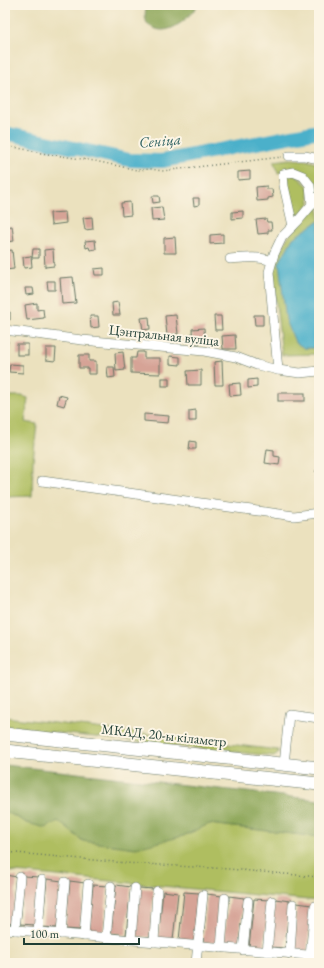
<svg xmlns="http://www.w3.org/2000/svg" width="324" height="968" font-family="'EB Garamond',serif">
<rect width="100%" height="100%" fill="#fcf5e5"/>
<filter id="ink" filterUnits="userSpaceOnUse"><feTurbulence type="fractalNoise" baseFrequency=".025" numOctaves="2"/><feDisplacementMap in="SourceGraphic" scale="8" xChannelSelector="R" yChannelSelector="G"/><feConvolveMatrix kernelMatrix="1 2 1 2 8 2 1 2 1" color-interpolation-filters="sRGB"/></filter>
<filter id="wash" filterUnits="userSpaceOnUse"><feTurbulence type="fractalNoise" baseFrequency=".012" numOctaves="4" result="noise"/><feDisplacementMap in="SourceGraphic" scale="16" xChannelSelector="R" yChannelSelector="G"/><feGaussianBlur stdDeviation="0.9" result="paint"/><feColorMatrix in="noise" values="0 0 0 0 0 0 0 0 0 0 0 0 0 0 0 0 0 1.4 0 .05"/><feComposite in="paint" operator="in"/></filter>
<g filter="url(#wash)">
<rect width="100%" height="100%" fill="#ebe1be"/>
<g fill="#afbe60" stroke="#677e4a">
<polygon points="290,159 306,160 319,164 319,193 313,200 311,185 291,170 278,173 277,168 274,163 274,161"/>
<polygon points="294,174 308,186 310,203 294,220 285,175"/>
<polygon points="319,200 319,221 314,224 304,348 319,348 319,354 282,355 273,277 274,268 287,238"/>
<polygon points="5,396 22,396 28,398 25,422 37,424 33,461 32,496 5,497"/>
<polygon points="5,717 278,750 278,753 274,756 167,745 5,727"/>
<polygon points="5,811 27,823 58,821 83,841 183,836 209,824 319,837 319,901 5,871"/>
</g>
<g fill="#8ba556" stroke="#557145">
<path d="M 146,5 L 198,5 C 190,16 176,30 162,30 C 157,30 151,27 147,24 L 145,16 Z"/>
<polygon points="5,765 319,800 319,837 209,824 183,836 136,848 83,841 58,821 46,828 27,823 5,811"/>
</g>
<polygon fill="#4bb0ca" stroke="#35767f" points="319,221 319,348 304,348 295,342 286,320 279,263 293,238"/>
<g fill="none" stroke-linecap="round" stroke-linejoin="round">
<polyline stroke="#4bb0ca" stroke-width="14" points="5,133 129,160 162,161 319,131"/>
</g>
<g id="blocks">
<g fill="#d6a396">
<polygon points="250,171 250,179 238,180 238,172"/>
<polygon points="267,186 267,189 272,189 273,197 268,198 268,200 257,201 256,187"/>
<polygon points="152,196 159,196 160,202 153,203"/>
<polygon points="193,198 199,198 199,205 194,206"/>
<polygon points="130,202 131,215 122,216 121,203"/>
<polygon points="162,207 164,220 152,221 151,208"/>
<polygon points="243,211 243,218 232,219 232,212"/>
<polygon points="65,212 66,223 51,225 50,213"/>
<polygon points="92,217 93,229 85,230 83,218"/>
<polygon points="266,219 267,222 271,222 272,230 268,230 268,233 258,234 256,220"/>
<polygon points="12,226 14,241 6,242 5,227"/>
<polygon points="223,234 223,243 210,244 210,235"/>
<polygon points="175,237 176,253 164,253 164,238"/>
<polygon points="95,240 96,249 90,250 89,247 86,248 85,241"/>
<polygon points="33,249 39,249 39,258 32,258"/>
<polygon points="53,249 54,266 45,267 44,250"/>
<polygon points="12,250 14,269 5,270 5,251"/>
<polygon points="31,256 32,267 24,268 23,257"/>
<polygon points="104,268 104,275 95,275 94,269"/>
<polygon points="73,277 76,303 62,304 60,278"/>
<polygon points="47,281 55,281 55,290 48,290"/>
<polygon points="25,288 33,288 34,294 26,295"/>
<polygon points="118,302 120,315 113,315 112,303"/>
<polygon points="37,303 37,310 43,309 44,318 27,320 25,305"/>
<polygon points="5,311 10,312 10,320 5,320"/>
<polygon points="176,315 178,334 167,335 165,316"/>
<polygon points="254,315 263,315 263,325 255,325"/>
<polygon points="90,316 98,316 99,327 91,328"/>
<polygon points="214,316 221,316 222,330 215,330"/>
<polygon points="149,317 150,329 143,330 141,318"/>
<polygon points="204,328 205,343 193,344 192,329"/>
<polygon points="235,335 236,349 223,349 222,336"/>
<polygon points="5,340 8,341 7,349 5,349"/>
<rect x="17" y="344" width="11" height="11"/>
<polygon points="46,348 56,348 55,361 46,360"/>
<polygon points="123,352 125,370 116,371 115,353"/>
<polygon points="137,352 144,352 144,358 160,358 160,374 131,373 131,358 136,358"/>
<polygon points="79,355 89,355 89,361 96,361 96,374 88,374 88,368 79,368"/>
<polygon points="170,356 180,357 180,365 170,364"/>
<polygon points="222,361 223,385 215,385 214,362"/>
<polygon points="10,364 23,365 23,373 9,372"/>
<polygon points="107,367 114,367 115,377 108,378"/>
<polygon points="201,370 201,385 188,385 187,371"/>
<rect x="162" y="378" width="7" height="8"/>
<polygon points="257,379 257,387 248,388 248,380"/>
<polygon points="240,383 241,395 230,396 229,384"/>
<rect x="278" y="393" width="27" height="8"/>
<polygon points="59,395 67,397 64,406 57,404"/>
<polygon points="196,410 196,421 189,421 189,411"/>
<polygon points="144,414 169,416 168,423 144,421"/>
<polygon points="190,441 196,442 196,449 189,449"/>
<polygon points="267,449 274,450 274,456 280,457 279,465 265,463"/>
<polygon points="5,875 17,877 13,924 5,923"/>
<polygon points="24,876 39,877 35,925 20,924"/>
<polygon points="47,879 62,881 57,928 42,927"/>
<polygon points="70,881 85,883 80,930 65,929"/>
<polygon points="93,885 108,886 103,934 88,933"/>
<polygon points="116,885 131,887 126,935 111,933"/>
<polygon points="139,888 154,889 150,937 135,936"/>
<polygon points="163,891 178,893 173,940 158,939"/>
<polygon points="184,892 199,893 194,941 179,940"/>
<polygon points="207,894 222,896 218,943 203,942"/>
<polygon points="229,896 244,898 239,945 224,944"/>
<polygon points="254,899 269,900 264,948 249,947"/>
<polygon points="275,899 290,901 285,948 270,947"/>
<polygon points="297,903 312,905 307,952 292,951"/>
<polygon points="318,926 319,926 319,955 315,955"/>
</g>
</g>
</g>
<g filter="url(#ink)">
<use href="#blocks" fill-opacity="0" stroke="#667664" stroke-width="1"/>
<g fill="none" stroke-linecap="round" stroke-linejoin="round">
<defs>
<g id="minor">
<polyline points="289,156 305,156 319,159"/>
<polyline points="293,226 284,186 283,174 293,172 303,176 310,185 312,205"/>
<path d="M 230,259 C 244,258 258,256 272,261"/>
<polyline points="5,330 82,340 204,351 236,357 257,365 278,370 300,373 319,371"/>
<polyline points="278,370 269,272 274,254 282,237 298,221 319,196"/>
<polyline points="42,481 294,516 319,513"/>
<polyline points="284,765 289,714 319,718"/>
<polyline points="5,929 319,956"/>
<polyline points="15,930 20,877"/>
<polyline points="38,932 42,880"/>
<polyline points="61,934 65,882"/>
<polyline points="84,936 88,884"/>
<polyline points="106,938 111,886"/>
<polyline points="131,940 135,888"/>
<polyline points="154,942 157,891"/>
<polyline points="221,948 225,898"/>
<polyline points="243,950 248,901"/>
<polyline points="267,952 272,901"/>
<polyline points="290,954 293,904"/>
<polyline points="310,956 315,906"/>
<polyline points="196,963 203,895"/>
</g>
<g id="highway">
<polyline points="5,734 319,768"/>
<polyline points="5,751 319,784"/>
</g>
</defs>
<use href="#minor" stroke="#667664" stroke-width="10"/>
<use href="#highway" stroke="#667664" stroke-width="14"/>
<g stroke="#667664" stroke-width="1.5" stroke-dasharray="1 3" stroke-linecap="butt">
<polyline points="5,145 41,153 95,161 137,170 151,169 162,171 282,157"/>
<polyline points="315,454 319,454"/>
<polyline points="315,471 319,472"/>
<polyline points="5,852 126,863 229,869 319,877"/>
</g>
<use href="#minor" stroke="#fff" stroke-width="9"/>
<use href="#highway" stroke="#fff" stroke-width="13"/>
</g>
</g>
<g text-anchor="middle" stroke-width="4" stroke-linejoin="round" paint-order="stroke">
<g font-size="14" fill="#1f3d34" stroke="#fcf5e5">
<text transform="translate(164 335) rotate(6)" y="5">Цэнтральная вуліца</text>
<text transform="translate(164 735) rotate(6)" y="5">МКАД, 20-ы кіламетр</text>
</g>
<g font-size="15" font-style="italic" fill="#2c6061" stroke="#fcf5e5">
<text transform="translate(160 141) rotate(-5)" y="5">Сеніца</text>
</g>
</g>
<rect width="324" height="968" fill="none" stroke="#fcf5e5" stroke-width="20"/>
<path d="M24 938v6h115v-6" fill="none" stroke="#1f3d34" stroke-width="2"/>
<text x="30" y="938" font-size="12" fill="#1f3d34" stroke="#fcf5e5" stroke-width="3" paint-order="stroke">100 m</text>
</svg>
